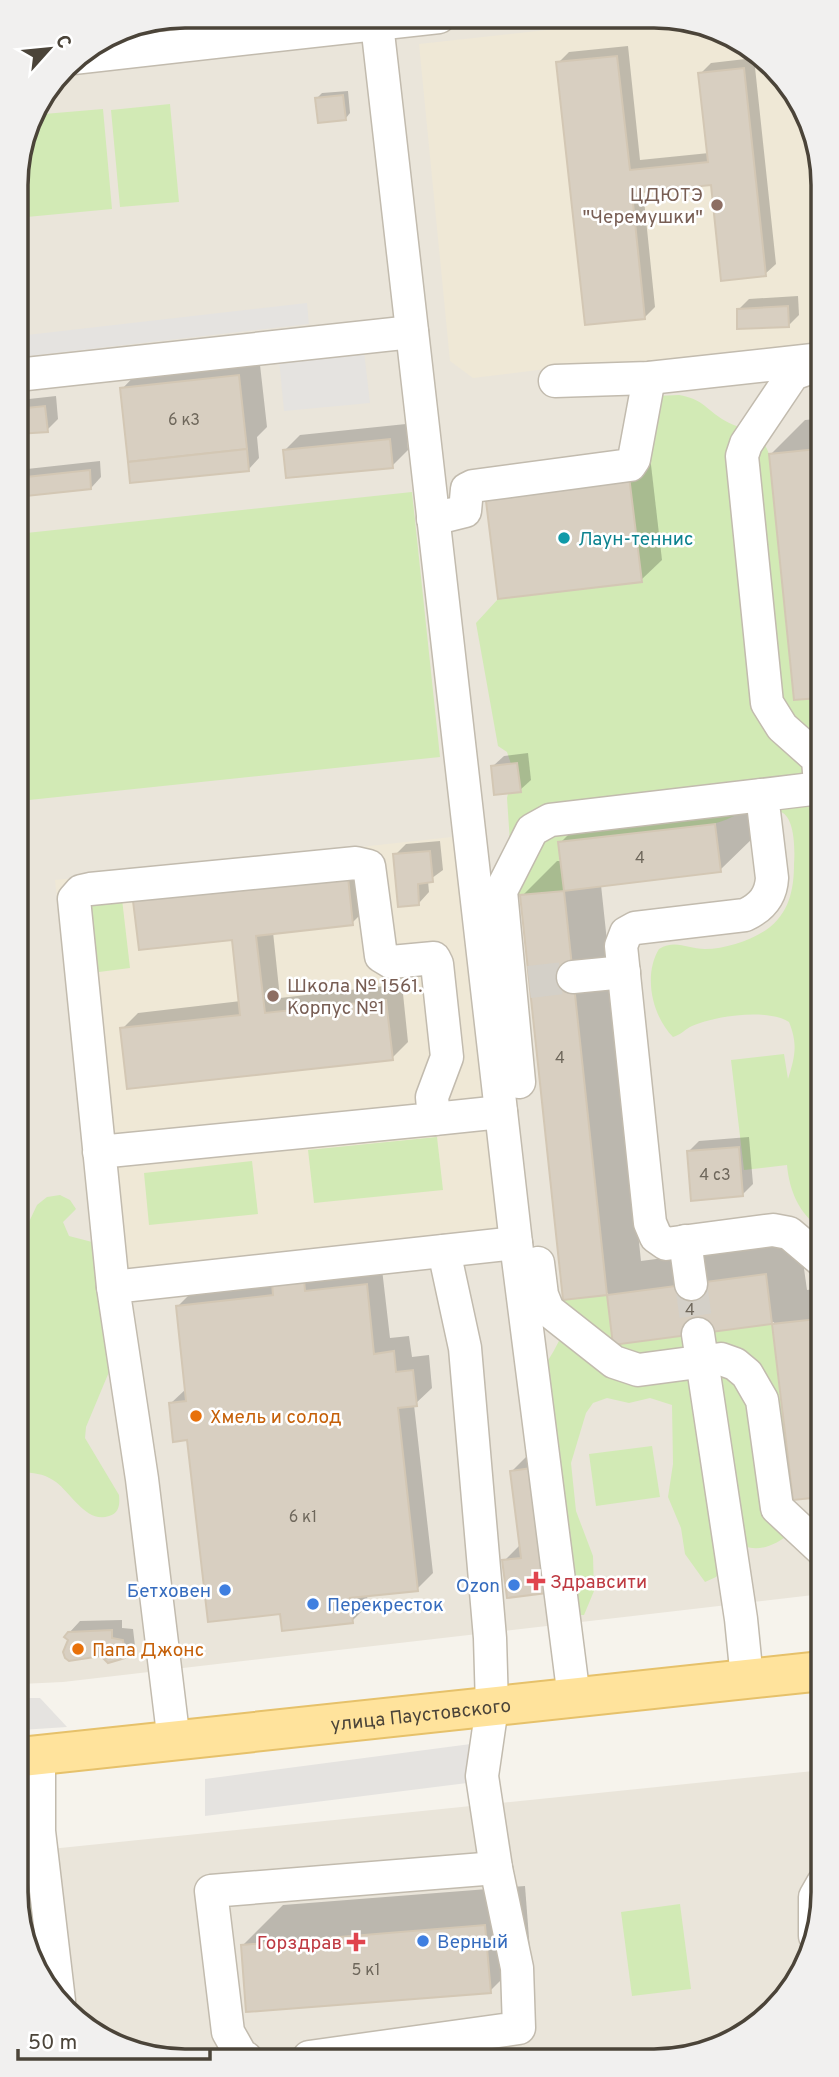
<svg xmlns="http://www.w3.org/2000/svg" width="839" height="2077" font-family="Overpass,sans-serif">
<rect width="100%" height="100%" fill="#f6f3ec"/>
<g fill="#eae5da">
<polygon points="185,16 687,19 766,58 818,141 822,1594 63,1682 21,1684 16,173 33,110 73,58 120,28"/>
<polygon points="823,1770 823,1903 811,1957 782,2003 698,2056 152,2058 65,2012 21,1936 21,1852"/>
</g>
<g fill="#efe8d6">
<polygon points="646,19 687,19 766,58 818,141 818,349 554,368 473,378 450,361 419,44"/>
<polygon points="461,836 504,1239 99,1282 55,880"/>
</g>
<g fill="#d2eab5">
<polygon points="170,104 179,202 120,207 111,110"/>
<polygon points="103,109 112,209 16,218 16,173 32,115"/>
<path d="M 679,395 C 702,399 704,407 722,419 C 744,433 758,424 769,454 L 794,700 L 819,698 L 821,1228 C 799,1215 789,1189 787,1165 L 744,1170 L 731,1060 L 784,1054 L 788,1079 C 795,1057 798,1044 789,1022 C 767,1008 715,1016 692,1026 C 685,1029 681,1035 673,1037 C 652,1016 643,975 659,949 C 676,939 687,949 705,949 C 725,949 749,941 766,930 C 789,914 794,890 794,864 C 795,851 795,821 783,813 C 758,796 737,819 713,824 C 663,835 609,836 559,842 L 564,891 L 521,895 L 514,902 L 507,798 L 513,770 L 507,752 L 498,746 L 476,623 L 498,599 L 642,582 L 629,476 L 656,396 Z"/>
<polygon points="412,492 440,757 29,800 18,693 17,534"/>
<polygon points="122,899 130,968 91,973 84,903"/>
<polygon points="437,1137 443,1190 314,1203 308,1150"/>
<polygon points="252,1161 258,1214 149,1225 144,1173"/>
<path d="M 60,1195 L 70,1200 L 76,1209 L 63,1222 L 69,1236 L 92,1242 L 101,1254 L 114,1360 L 86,1427 L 85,1438 L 119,1495 C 120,1505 119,1513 109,1516 C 87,1524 71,1493 56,1482 C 45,1474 33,1472 20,1473 L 19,1243 L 37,1205 L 47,1197 Z"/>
<path d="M 607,1295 L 614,1345 L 772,1324 L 793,1500 L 789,1534 C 776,1545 758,1553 742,1545 L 716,1577 L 705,1582 L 685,1554 L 681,1528 L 668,1497 L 673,1464 L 672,1405 L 650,1398 L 629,1403 L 607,1398 L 593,1403 L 586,1413 L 571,1463 L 576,1511 L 593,1556 L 594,1591 L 584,1615 L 576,1615 L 546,1364 C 560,1341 569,1327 563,1300 Z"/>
<polygon points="652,1446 660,1497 596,1506 589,1454"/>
<polygon points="21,1862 30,1873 39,1967 21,1936"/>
<polygon points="680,1904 691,1989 632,1996 621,1912"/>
</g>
<g fill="#e5e3e0">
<polygon points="307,303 309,324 29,356 27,335"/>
<polygon points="364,351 370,403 284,411 279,360"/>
<polygon points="21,1698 40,1698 67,1727 21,1730"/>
<polygon points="486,1742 491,1780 205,1816 205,1779"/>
</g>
<g fill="#0003">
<polygon points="628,46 640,160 709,153 700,74 711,63 754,58 776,264 765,274 713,183 643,190 655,307 645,317 558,63 569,52"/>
<polygon points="348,91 350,113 346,118 317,98 322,93"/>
<polygon points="798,296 799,315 788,326 738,310 749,299"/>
<polygon points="259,356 267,427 257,437 259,458 249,469 122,389 142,368"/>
<polygon points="818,394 819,696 795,699 771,454 805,420 816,419 813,399"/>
<polygon points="56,396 58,419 47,430 17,433 17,403 20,400"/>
<polygon points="406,424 408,450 392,466 284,451 300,435"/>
<polygon points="650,456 662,560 641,580 487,494"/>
<polygon points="100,461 101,477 91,488 17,479 27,469"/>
<polygon points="528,753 531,780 520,790 493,766 504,756"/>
<polygon points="750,790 755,836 720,870 601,885 641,1261 800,1240 807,1290 821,1288 822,1495 794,1498 774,1322 615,1343 608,1293 565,1298 522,896 557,861 562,861 560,843 595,808"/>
<polygon points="440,841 443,870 428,881 429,892 419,903 395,855 406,844"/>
<polygon points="363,862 368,907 352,923 273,932 280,998 402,984 408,1042 392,1058 122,1029 138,1013 241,1001 233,938 135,902 151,886"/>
<polygon points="749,1137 753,1184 742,1195 688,1152 699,1141"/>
<polygon points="382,1269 390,1338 409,1336 412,1357 429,1355 432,1388 414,1405 433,1573 417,1589 367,1595 368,1605 352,1621 282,1612 170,1404 187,1388 178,1306 194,1290"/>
<polygon points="528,1455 563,1576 504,1561 521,1544 512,1471"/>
<polygon points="122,1620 122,1628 133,1629 135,1646 124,1656 102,1655 70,1639 69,1633 80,1621"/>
<polygon points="525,1886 530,1951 490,1991 243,1945 283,1905"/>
</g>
<g fill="#d8cfc1" stroke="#d3c7b4" stroke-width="2">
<polygon points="617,56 630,170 708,162 698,73 744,68 766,276 721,281 711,185 632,193 645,319 585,325 556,62"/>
<polygon points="343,95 346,120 318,123 315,98"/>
<polygon points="788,306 789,327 737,329 737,309"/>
<polygon points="239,375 247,449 128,462 120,388"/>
<polygon points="818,397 819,449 817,449 811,398"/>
<polygon points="45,406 48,432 17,434 17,409"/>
<polygon points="390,439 393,468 286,478 283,450"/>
<polygon points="247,449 249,471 130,483 128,462"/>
<polygon points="817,449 819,698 794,700 769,454"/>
<polygon points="90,470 91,489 17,497 17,478"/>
<polygon points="629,476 642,582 498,599 485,493"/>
<polygon points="517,763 521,792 494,795 491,766"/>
<polygon points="715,824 721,872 564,891 558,842"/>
<polygon points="430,851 433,882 418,884 419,905 398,907 393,854"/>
<polygon points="348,877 353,925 256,936 265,1013 386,1000 393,1060 127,1089 120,1028 240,1015 232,940 139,950 133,901"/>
<polygon points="564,891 607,1295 563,1300 520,895"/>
<polygon points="739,1147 743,1196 691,1201 687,1151"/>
<polygon points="766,1274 772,1324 613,1345 607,1295"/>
<polygon points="304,1279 305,1291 367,1284 374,1354 394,1351 396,1372 413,1370 417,1406 398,1408 418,1591 350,1598 353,1623 282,1631 280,1614 208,1622 187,1440 173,1442 169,1403 186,1401 176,1306 273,1295 272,1283"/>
<polygon points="817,1319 821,1360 822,1497 793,1500 772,1324"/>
<polygon points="532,1468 548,1593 507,1598 502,1560 521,1558 510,1471"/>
<polygon points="112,1630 112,1638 123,1640 125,1658 108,1663 101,1656 69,1661 65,1658 63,1652 68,1640 64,1637 68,1632"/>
<polygon points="485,1925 491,1993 246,2012 241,1945"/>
</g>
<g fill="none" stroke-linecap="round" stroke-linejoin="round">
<g stroke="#d4d0c8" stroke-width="32" stroke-dasharray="32 16" stroke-linecap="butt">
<polyline points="529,982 573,977"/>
<polyline points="691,1284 698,1334"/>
</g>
<defs>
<g id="minor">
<polyline points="377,24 516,1243 574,1698"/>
<polyline points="73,58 439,17"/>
<polyline points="818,365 793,374 746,444 742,456 767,703 782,727 818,759 819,772"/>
<polyline points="17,375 412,332"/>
<polyline points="555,381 649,378 813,360"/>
<polyline points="433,519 465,511 467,489 473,486 630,465 634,459 649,378"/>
<path d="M 820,788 L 762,795 L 772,878 C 771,896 762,907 745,915 L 635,928 L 626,933 L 621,946 L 650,1223 L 656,1237 L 666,1244 L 773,1230 L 789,1233 L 821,1260"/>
<polyline points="573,977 624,972"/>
<polyline points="519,1082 501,891 532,830 550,820 762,795"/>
<polyline points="434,1119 501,1112"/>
<polyline points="99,1152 434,1119 432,1097 447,1057 437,964 434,958 391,962 381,956 369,866 356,863 90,889 81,891 74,899 75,909 113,1287"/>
<polyline points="685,1241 691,1284"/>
<polyline points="538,1263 542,1295 548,1310 614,1362 638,1370 721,1359 735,1364 747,1374 762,1400 777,1508 822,1550"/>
<polyline points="698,1334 741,1619 747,1679"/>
<polyline points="174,1742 142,1479 113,1287 516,1243"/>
<polyline points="39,1756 39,1831 59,2001"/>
<polyline points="815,1936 815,1897 823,1883"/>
<polyline points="309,2057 519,2028 517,1968 496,1868 482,1776 492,1707 490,1638 465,1348 444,1251"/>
<polyline points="246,2058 241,2055 228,2032 211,1891 496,1868"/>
</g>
<g id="major">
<path id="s1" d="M 21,1757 L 822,1671"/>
</g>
</defs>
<use href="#minor" stroke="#c2bbae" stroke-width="35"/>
<use href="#major" stroke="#e6c16a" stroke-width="42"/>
<use href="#minor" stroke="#fff" stroke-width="32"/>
<use href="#major" stroke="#ffe39c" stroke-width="38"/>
</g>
<g fill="#8d6e63" stroke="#fff" stroke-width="2.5">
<circle cx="717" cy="205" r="7"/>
<circle cx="273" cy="996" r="7"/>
</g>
<circle fill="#0f9aa8" stroke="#fff" stroke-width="2.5" cx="564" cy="538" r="7"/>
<g fill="#e8710a" stroke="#fff" stroke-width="2.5">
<circle cx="196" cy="1416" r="7"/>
<circle cx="78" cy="1649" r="7"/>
</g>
<g fill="#e0444e" stroke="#fff" stroke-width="2.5">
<path d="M532.5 1570.5h7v7h7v7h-7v7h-7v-7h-7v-7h7z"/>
<path d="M352.5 1931.5h7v7h7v7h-7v7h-7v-7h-7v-7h7z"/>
</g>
<g fill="#3f7fe0" stroke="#fff" stroke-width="2.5">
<circle cx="514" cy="1585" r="7"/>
<circle cx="225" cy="1590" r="7"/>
<circle cx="313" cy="1604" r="7"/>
<circle cx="423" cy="1941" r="7"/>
</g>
<g text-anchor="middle" stroke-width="5" stroke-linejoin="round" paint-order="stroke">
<g font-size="16" fill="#6e675b">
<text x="184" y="425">6 к3</text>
<text x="640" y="863">4</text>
<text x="560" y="1063">4</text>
<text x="715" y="1180">4 с3</text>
<text x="690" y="1315">4</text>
<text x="303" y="1522">6 к1</text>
<text x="366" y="1975">5 к1</text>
</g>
<g font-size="19" fill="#785e54" stroke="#fff" text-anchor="end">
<text x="703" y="201">ЦДЮТЭ<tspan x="703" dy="22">"Черемушки"</tspan></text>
<text x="287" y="992" text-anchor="start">Школа № 1561.<tspan x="287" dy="22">Корпус №1</tspan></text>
</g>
<g font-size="19" fill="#0d838f" stroke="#fff" text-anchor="start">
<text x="578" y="545">Лаун-теннис</text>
</g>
<g font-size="19" fill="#c56008" stroke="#fff" text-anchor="start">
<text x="210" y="1423">Хмель и солод</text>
<text x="92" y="1656">Папа Джонс</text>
</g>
<g font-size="19" fill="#be3a42" stroke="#fff" text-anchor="start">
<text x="550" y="1588">Здравсити</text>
<text x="342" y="1949" text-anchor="end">Горздрав</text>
</g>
<g font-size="19" fill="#366cbe" stroke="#fff" text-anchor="end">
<text x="500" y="1592">Ozon</text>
<text x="211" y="1597">Бетховен</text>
<text x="327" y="1611" text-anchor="start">Перекресток</text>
<text x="437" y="1948" text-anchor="start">Верный</text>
</g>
<g font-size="19" fill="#4b4439" stroke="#fff">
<text dy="7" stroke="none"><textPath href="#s1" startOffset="402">улица Паустовского</textPath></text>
</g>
</g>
<path d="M0 0H839V2077H0ZM185 28H654A157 157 0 0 1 811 185V1892A157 157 0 0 1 654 2049H185A157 157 0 0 1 28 1892V185A157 157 0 0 1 185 28Z" fill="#f1f0ef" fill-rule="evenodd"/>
<path fill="none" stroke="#4b4439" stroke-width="3.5" d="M185 28H654A157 157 0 0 1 811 185V1892A157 157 0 0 1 654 2049H185A157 157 0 0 1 28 1892V185A157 157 0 0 1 185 28Z"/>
<g transform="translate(49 49) rotate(63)" stroke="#ffffff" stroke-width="5" paint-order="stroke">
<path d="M0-5L12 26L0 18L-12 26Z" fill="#4b4439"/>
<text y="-10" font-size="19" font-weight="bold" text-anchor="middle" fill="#4b4439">С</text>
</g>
<path d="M18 2049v10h192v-10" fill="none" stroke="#4b4439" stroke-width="3.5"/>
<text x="28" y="2049" font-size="21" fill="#4b4439" stroke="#ffffff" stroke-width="5" paint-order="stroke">50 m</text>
</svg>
